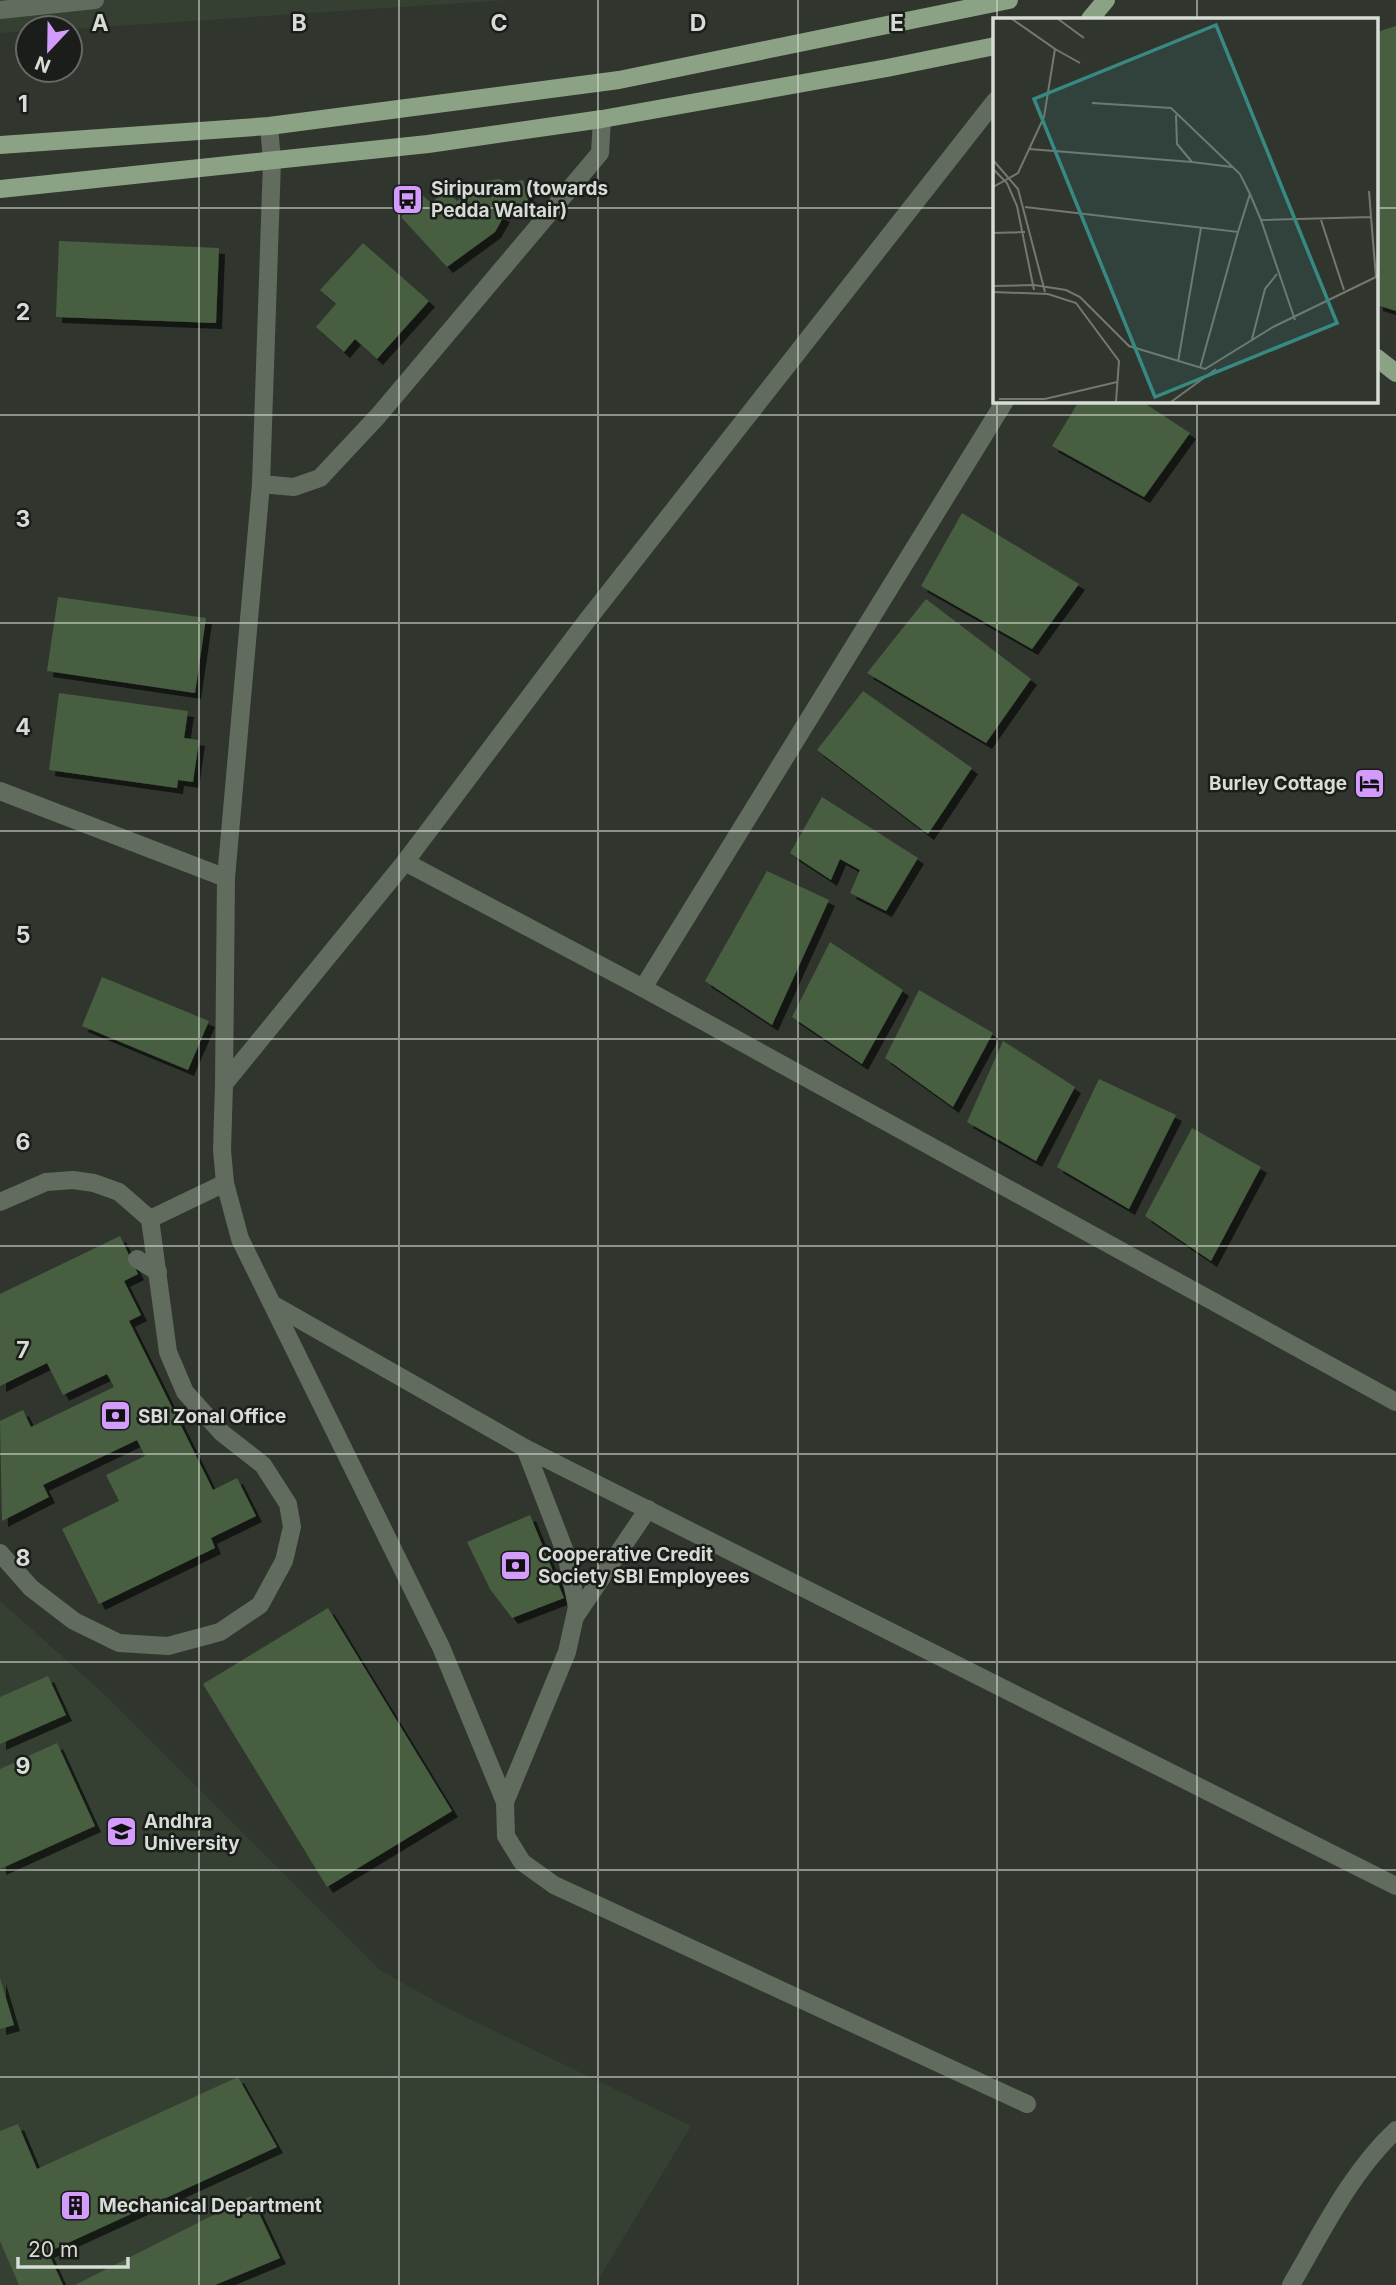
<svg xmlns="http://www.w3.org/2000/svg" width="1396" height="2285" font-family="Inter,sans-serif">
<defs>
<filter id="shadow"><feDropShadow dx="6" dy="6" stdDeviation="0" flood-color="#0009"/></filter>
</defs>
<rect width="100%" height="100%" fill="#30362e"/>
<g fill="#364032">
<polygon points="0,0 507,0 70,29 28,28 28,31 0,33"/>
<polygon points="0,1601 104,1694 380,1970 451,2010 691,2126 595,2285 0,2285"/>
</g>
<g fill="#475f3f" filter="url(#shadow)">
<polygon points="1396,26 1396,311 1377,305 1377,32"/>
<polygon points="499,179 507,183 523,180 530,207 495,212 504,216 495,232 447,267 401,217 420,193 431,203 446,190 457,201 479,182"/>
<polygon points="59,241 219,248 216,323 56,317"/>
<polygon points="363,243 429,301 377,359 355,339 344,352 316,327 336,304 320,290"/>
<polygon points="1079,401 1141,401 1190,433 1144,497 1052,446"/>
<polygon points="962,513 1079,584 1032,649 921,586"/>
<polygon points="58,597 206,618 195,693 47,671"/>
<polygon points="926,599 1031,679 986,743 867,673"/>
<polygon points="863,691 972,768 928,834 817,750"/>
<polygon points="59,693 188,711 184,738 199,740 193,782 178,780 177,788 49,770"/>
<polygon points="822,797 918,858 886,911 850,893 860,870 840,859 831,880 790,853"/>
<polygon points="767,871 829,900 772,1025 705,981"/>
<polygon points="830,942 903,990 862,1064 792,1017"/>
<polygon points="102,977 209,1021 188,1070 82,1026"/>
<polygon points="919,990 993,1033 953,1107 885,1058"/>
<polygon points="1003,1041 1075,1087 1036,1161 967,1122"/>
<polygon points="1099,1079 1176,1115 1129,1209 1057,1167"/>
<polygon points="1192,1128 1261,1167 1211,1261 1145,1216"/>
<polygon points="120,1236 138,1274 124,1281 141,1315 129,1321 213,1490 237,1478 256,1516 211,1538 215,1548 99,1604 62,1529 119,1501 106,1475 145,1456 137,1440 43,1485 49,1497 2,1521 0,1421 23,1410 31,1427 114,1387 107,1374 63,1395 47,1363 0,1386 0,1294"/>
<polygon points="530,1515 564,1598 512,1618 490,1589 467,1542"/>
<polygon points="328,1608 452,1811 327,1887 203,1684"/>
<polygon points="48,1676 66,1715 0,1744 0,1697"/>
<polygon points="57,1743 95,1826 0,1869 0,1769"/>
<polygon points="0,1978 14,2025 0,2029"/>
<polygon points="238,2077 277,2147 48,2252 63,2285 19,2285 0,2241 0,2131 18,2124 37,2169"/>
<polygon points="251,2196 280,2258 215,2285 75,2285"/>
</g>
<g fill="none" stroke-linecap="round" stroke-linejoin="round">
<g stroke="#616c5e" stroke-width="18">
<polyline points="0,10 95,0"/>
<polyline points="0,1202 46,1182 73,1180 94,1183 119,1192 150,1219"/>
<polyline points="137,1259 158,1272"/>
<polyline points="0,1553 31,1588 74,1621 119,1643 168,1646 220,1632 260,1605 284,1561 292,1527 288,1504 263,1465 222,1433 185,1392 168,1352 150,1219 225,1183"/>
</g>
<g stroke="#616c5e" stroke-width="18">
<polyline points="261,484 294,487 320,478 378,416 600,153 602,119"/>
<polyline points="0,791 226,878 261,484 272,161 269,126"/>
<polyline points="405,862 585,623 995,101"/>
<polyline points="226,878 224,1084 405,862 643,988 1396,1402"/>
<polyline points="643,988 1005,401"/>
<polyline points="224,1084 222,1150 225,1183 240,1239 441,1647 505,1802 506,1836 522,1862 554,1885 1027,2104"/>
<polyline points="274,1305 525,1448 566,1554 577,1607 567,1652 505,1802"/>
<polyline points="525,1448 1396,1886"/>
<polyline points="575,1617 648,1509"/>
<path d="M 1291,2285 C 1322,2232 1351,2172 1396,2130"/>
</g>
<g stroke="#8ca285" stroke-width="18">
<polyline points="1090,19 1106,0"/>
<polyline points="0,145 269,126 619,80 1009,0"/>
<polyline points="0,189 428,144 602,119 887,68 995,46"/>
<polyline points="1377,358 1396,373"/>
</g>
</g>
<path fill="none" stroke="#d8dcd6" stroke-width="2" stroke-opacity="0.55" d="M 199,0 L 199,2285M 399,0 L 399,2285M 598,0 L 598,2285M 798,0 L 798,2285M 997,0 L 997,19M 1197,0 L 1197,19M 0,208 L 995,208M 1377,208 L 1396,208M 997,401 L 997,2285M 1197,401 L 1197,2285M 0,415 L 1396,415M 0,623 L 1396,623M 0,831 L 1396,831M 0,1039 L 1396,1039M 0,1246 L 1396,1246M 0,1454 L 1396,1454M 0,1662 L 1396,1662M 0,1870 L 1396,1870M 0,2077 L 1396,2077"/>
<defs>
<symbol id="bus-square" viewBox="-11 -11 22 22"><rect x="-9" y="-9" width="18" height="18" rx="4" fill="#d39cfc" stroke="#1a1d19"/><path d="M-5-6H5V4H4V6H2V4H-2V6H-4V4H-5ZM-3.5-4V0h7V-4ZM-3.5 1.2v1.5H-2V1.2ZM2 1.2v1.5H3.5V1.2Z" fill="#111"/></symbol>
<symbol id="hotel-square" viewBox="-11 -11 22 22"><rect x="-9" y="-9" width="18" height="18" rx="4" fill="#d39cfc" stroke="#1a1d19"/><path d="M-6-4.5h1.5V1H6V5H4.5V3h-9V5H-6ZM-4 0a1.8 1.8 0 1 1 3.6 0ZM.5 0V-2.5h3Q6-2.5 6 0Z" fill="#111"/></symbol>
<symbol id="bank-square" viewBox="-11 -11 22 22"><rect x="-9" y="-9" width="18" height="18" rx="4" fill="#d39cfc" stroke="#1a1d19"/><path d="M-6-4H6V4H-6ZM0-2.3a2.3 2.3 0 1 0 0 4.6a2.3 2.3 0 1 0 0-4.6Z" fill="#111"/></symbol>
<symbol id="university-square" viewBox="-11 -11 22 22"><rect x="-9" y="-9" width="18" height="18" rx="4" fill="#d39cfc" stroke="#1a1d19"/><path d="M0-5L7-2L0 1L-7-2ZM-4 1L0 2.5L4 1V4Q0 6-4 4Z" fill="#111"/></symbol>
<symbol id="building-square" viewBox="-11 -11 22 22"><rect x="-9" y="-9" width="18" height="18" rx="4" fill="#d39cfc" stroke="#1a1d19"/><path d="M-4-6H4V6H1V3H-1V6H-4ZM-2.5-4.3h1.7v1.8h-1.7ZM.8-4.3h1.7v1.8H.8ZM-2.5-1h1.7V.8h-1.7ZM.8-1h1.7V.8H.8Z" fill="#111"/></symbol>
</defs>
<g fill-rule="evenodd">
<use href="#bus-square" x="390" y="182" width="35" height="35"/>
<use href="#hotel-square" x="1352" y="766" width="35" height="35"/>
<use href="#bank-square" x="98" y="1398" width="35" height="35"/>
<use href="#bank-square" x="498" y="1548" width="35" height="35"/>
<use href="#university-square" x="104" y="1814" width="35" height="35"/>
<use href="#building-square" x="58" y="2188" width="35" height="35"/>
</g>
<g text-anchor="middle" stroke-width="5" stroke-linejoin="round" paint-order="stroke">
<g font-size="19" font-weight="bold" fill="#d8dcd6" stroke="#1a1d19" text-anchor="start">
<text x="431" y="195">Siripuram (towards<tspan x="431" dy="22">Pedda Waltair)</tspan></text>
<text x="1347" y="790" text-anchor="end">Burley Cottage</text>
<text x="138" y="1423">SBI Zonal Office</text>
<text x="538" y="1561">Cooperative Credit<tspan x="538" dy="22">Society SBI Employees</tspan></text>
<text x="144" y="1828">Andhra<tspan x="144" dy="22">University</tspan></text>
<text x="99" y="2212">Mechanical Department</text>
</g>
</g>
<g transform="translate(993 18)">
<rect width="385" height="385" fill="#30362e"/>
<path fill="none" stroke="#737871" stroke-width="2" d="M 65,1 L 91,20M 62,31 L 87,45M 99,85 L 178,90 L 247,156 L 257,176M 183,97 L 184,126 L 199,144 L 239,149M 36,131 L 199,144M 0,142 L 25,171 L 52,274M 0,151 L 14,165 L 24,188 L 41,272M 0,169 L 25,155 L 51,99 L 62,31 L 19,1M 376,173 L 378,199M 32,189 L 245,214 L 257,176 L 268,202M 328,202 L 351,272M 0,215 L 32,214M 0,268 L 41,267 L 73,272 L 87,279 L 136,328 L 212,351 L 280,309 L 385,258M 0,274 L 55,276 L 83,285 L 126,343 L 123,384M 302,302 L 268,202 L 378,199 L 383,259M 259,321 L 272,271 L 284,256M 185,344 L 208,210M 207,350 L 245,214M 6,381 L 52,381 L 124,364M 178,384 L 223,351"/>
<path fill="#378a83" fill-opacity="0.15" stroke="#378a83" stroke-width="3.5" d="M 223,7 L 344,305 L 162,379 L 41,81 Z"/>
<rect width="385" height="385" fill="none" stroke="#d8dcd6" stroke-width="3.5"/>
</g>
<g font-size="23" text-anchor="middle" font-weight="bold" fill="#d8dcd6" stroke="#1a1d19" stroke-width="5" stroke-linejoin="round" paint-order="stroke">
<text x="100" y="31">A</text>
<text x="299" y="31">B</text>
<text x="499" y="31">C</text>
<text x="698" y="31">D</text>
<text x="897" y="31">E</text>
<text x="23" y="112">1</text>
<text x="23" y="320">2</text>
<text x="23" y="527">3</text>
<text x="23" y="735">4</text>
<text x="23" y="943">5</text>
<text x="23" y="1150">6</text>
<text x="23" y="1358">7</text>
<text x="23" y="1566">8</text>
<text x="23" y="1774">9</text>
</g>
<g transform="translate(49 49) rotate(202)"><circle r="33" fill="#1a1d19" stroke="#666965" stroke-width="2"/>
<path d="M0-5L12 26L0 18L-12 26Z" fill="#d39cfc"/>
<text y="-10" font-size="19" font-weight="bold" text-anchor="middle" fill="#d8dcd6">N</text>
</g>
<path d="M18 2257v10h110v-10" fill="none" stroke="#d8dcd6" stroke-width="3.5"/>
<text x="28" y="2257" font-size="21" fill="#d8dcd6" stroke="#1a1d19" stroke-width="5" paint-order="stroke">20 m</text>
</svg>
